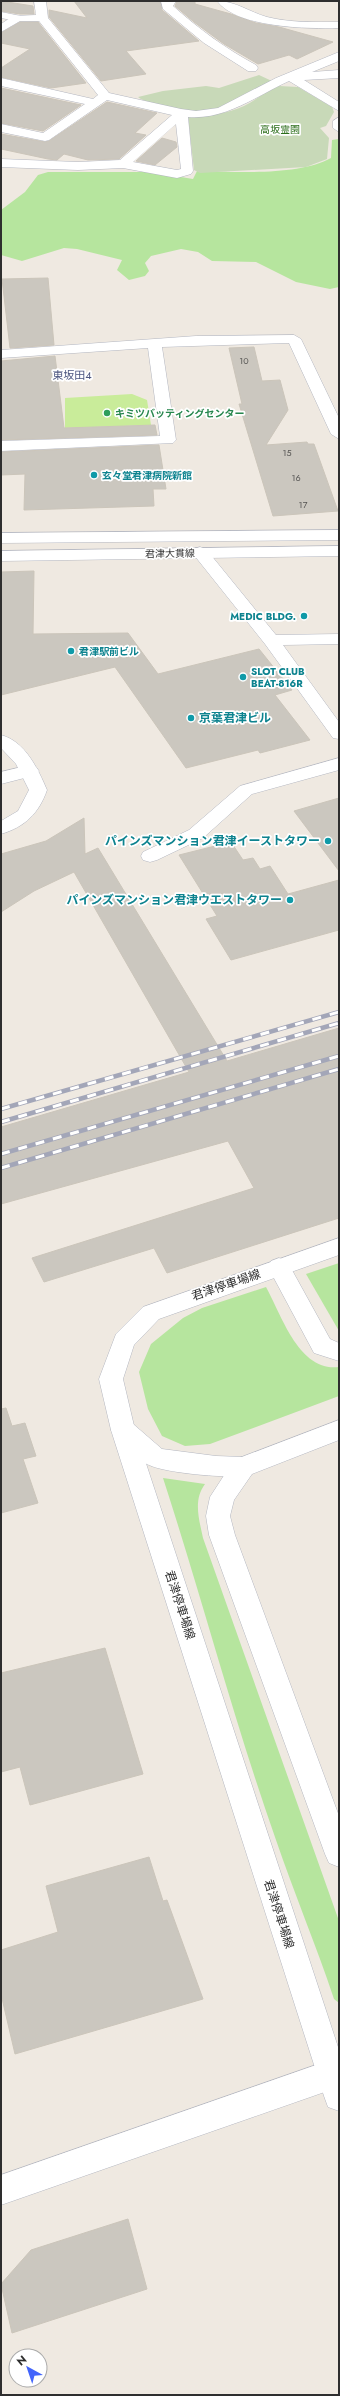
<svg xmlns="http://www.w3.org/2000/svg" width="340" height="2396" font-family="Jost,'Noto Sans JP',sans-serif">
<rect width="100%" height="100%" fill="#efe9e1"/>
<g fill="#b6e59e">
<path d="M 339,139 L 339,287 L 330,289 L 296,282 L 256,262 L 212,261 L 198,252 L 181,249 L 151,256 L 145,263 L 149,271 L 145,276 L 129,280 L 117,270 L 122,260 L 77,249 L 64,248 L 22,261 L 1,255 L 1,210 L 25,192 L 38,175 L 48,172 L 151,172 L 193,179 L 197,171 C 233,172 300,176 331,158 L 332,140 Z"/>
<polygon points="339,1263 339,1331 306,1274"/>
<path d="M 266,1287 C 282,1316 299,1372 339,1367 L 339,1396 L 210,1444 L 185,1446 L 162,1436 L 148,1409 L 139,1372 L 151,1344 L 183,1318 L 202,1308 Z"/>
<path d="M 163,1478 L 205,1484 C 193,1500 199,1519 203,1538 L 339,1921 L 339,2003 L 334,1999 C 316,1945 294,1893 276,1840 C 234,1721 202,1598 163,1478 Z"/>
</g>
<g fill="#c8d9b8">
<path d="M 259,75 L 274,82 C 230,105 216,120 164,106 C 156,104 144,102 138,97 L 163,91 L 206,86 L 219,88 Z"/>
<path d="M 279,86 L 298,87 L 332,107 L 334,112 L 326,126 L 320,128 L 329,138 L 327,159 L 306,167 L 200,173 L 194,170 L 188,117 C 207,116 226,114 244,106 C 256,100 266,91 279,86 Z"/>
</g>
<polygon fill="#c9ec9a" points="132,394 147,400 151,425 65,428 65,398"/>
<g fill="#cbc7bf" stroke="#cbc5ba">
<polygon points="1,1 33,6 34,14 20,14 1,11"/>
<polygon points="74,1 160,1 162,10 199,41 126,51 146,74 101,81 49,17 49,10 87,18"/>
<polygon points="177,1 195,1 195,4 231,14 256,23 279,27 333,42 297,59 289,55 258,64 224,44 194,22 175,6"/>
<polygon points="20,22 38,22 86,83 51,88 1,77 1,68 30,49 1,43 1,33"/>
<polygon points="1,88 81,105 43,131 1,123"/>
<polygon points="107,102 157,113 135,133 146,135 119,159 88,160 64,154 57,160 48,159 1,149 1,134 45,142 49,141"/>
<polygon points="162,138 176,142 177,147 155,165 136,161"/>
<polygon points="48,278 54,345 10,348 2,279"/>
<polygon points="254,347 262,381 280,380 288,410 266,445 307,442 308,444 314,444 338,511 273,516 239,404 242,404 229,348"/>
<polygon points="55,356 64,428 155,425 157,435 1,440 1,361"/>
<polygon points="159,445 166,489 153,489 154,506 24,510 25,474 1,475 1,452"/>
<polygon points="34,571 33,634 128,633 158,674 259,649 292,690 275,695 310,740 260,753 258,750 186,768 115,667 1,695 1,572"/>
<polygon points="339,798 339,871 294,811"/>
<polygon points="84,818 85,854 98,848 227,1061 339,1028 339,1218 167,1273 154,1248 44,1282 32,1258 254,1188 228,1141 1,1204 1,1127 189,1072 74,872 34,891 1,912 1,854 46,841"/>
<polygon points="231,842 243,860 253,858 260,869 270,866 288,894 339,880 339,930 231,960 206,919 217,916 179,855"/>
<polygon points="6,1408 12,1426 25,1423 36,1456 23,1459 38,1503 1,1513 1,1409"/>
<polygon points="105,1648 143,1774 30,1805 20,1767 1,1772 1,1673"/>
<polygon points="149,1857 163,1901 167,1900 203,1999 15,2054 1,1994 1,1950 58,1932 46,1886"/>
<polygon points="128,2219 147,2289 12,2333 1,2284 31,2250"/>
</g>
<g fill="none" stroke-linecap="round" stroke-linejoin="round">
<defs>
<g id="minor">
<path d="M 34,1 L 46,1 L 48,18 L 109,93 L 181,109 L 196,111 L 218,108 L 276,78 L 339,52 L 339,61 L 312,72 L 339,70 L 339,78 L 304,80 L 339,102 L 339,111 L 289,81 C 256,96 226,120 188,117 L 193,171 L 191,174 L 177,178 L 123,168 L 78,170 L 1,167 L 1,159 L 78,162 L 120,160 L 172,115 L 107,100 L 49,140 L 45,141 L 1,132 L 1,124 L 43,133 L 85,104 L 1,86 L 1,78 L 93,99 L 98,95 L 39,21 L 20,21 L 1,32 L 1,24 L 13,16 L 36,15 ZM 176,124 L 181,169 L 177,170 L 133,162 Z"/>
<path d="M 161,1 L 176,1 L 173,6 C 199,29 226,49 256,65 L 258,68 L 256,71 L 248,71 L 204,43 L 163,9 Z"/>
<path d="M 217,1 C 236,1 249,12 267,17 C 291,23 315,22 339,22 L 339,28 C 309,29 237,28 217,1 Z"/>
<polygon points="339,117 339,132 333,128 333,121"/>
<polygon points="294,335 301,339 339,418 339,439 331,434 289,343 162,347 176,440 173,443 1,451 1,441 160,436 148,348 1,358 1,350 196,336"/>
<polygon points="200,547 206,549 276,635 339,634 339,644 283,645 339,722 339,739 333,738 265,644 194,555 192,552 194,549"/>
<polygon points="339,758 339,770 252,794 203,838 157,860 150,862 143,860 141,856 143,852 189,830 240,786"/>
<polygon points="30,765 36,767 39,771 36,775 1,784 1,772"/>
<polygon points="279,1258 287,1261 330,1339 339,1343 339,1361 314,1353 268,1267 271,1261"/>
<path d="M 123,1420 L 132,1423 L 162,1449 L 216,1456 L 243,1457 L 252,1460 L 255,1467 L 252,1474 C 235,1480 165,1473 149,1465 C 138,1461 116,1440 111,1430 L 114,1423 Z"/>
</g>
<g id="tertiary">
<polygon points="1,12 21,16 23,18 17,21 1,18"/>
<path d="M 1,735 C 25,741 38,769 47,790 C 39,813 25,827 1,834 L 1,821 L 18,811 L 29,790 L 16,764 L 1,748 Z"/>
<polygon points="339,2057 339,2087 1,2205 1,2175"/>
</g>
<g id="secondary">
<polygon points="339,530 339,540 1,543 1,533"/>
<polygon points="339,546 339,556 1,561 1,551"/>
<polygon points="339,1238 339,1255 159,1319 134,1345 123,1379 135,1430 339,2050 339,2111 328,2107 324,2096 111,1430 99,1379 116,1334 143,1307"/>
<polygon points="339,1420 339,1440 252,1474 234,1500 230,1516 235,1535 339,1816 339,1867 329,1863 325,1854 209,1535 206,1516 210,1497 234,1460"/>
</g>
</defs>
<use href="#minor" stroke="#b4b7c1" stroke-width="1"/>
<use href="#tertiary" stroke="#b4b7c1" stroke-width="1"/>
<use href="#secondary" stroke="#b4b7c1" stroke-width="1"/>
<use href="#minor" fill="#fff" fill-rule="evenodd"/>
<use href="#tertiary" fill="#fff" fill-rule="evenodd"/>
<use href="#secondary" fill="#fff" fill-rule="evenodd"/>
<defs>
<g id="rail">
<polyline points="1,1109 339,1012"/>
<polyline points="1,1122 339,1023"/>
<polyline points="1,1154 339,1056"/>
<polyline points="1,1168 339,1069"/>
</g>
</defs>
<use href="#rail" stroke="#a3a6b8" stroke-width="4.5"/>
<use href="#rail" stroke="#fff" stroke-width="3" stroke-dasharray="9" stroke-linecap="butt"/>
</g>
<circle fill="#2e9e5b" stroke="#fff" stroke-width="1.5" cx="107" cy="413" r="4"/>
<g fill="#0f9aa8" stroke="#fff" stroke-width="1.5">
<circle cx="94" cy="475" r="4"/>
<circle cx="304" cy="616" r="4"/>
<circle cx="71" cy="651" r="4"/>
<circle cx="243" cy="677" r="4"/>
<circle cx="191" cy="718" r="4"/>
<circle cx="328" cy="841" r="4"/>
<circle cx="290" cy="900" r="4"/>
</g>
<g text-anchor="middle" stroke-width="3.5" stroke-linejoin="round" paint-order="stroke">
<g font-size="9" fill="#555452">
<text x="244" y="364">10</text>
<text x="287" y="456">15</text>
<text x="296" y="481">16</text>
<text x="303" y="508">17</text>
</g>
<g font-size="10" fill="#2c6e1b" stroke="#fff">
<text x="280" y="133">高坂霊園</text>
</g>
<g font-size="10" font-weight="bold" fill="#27864d" stroke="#fff" text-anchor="start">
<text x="115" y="417">キミツバッティングセンター</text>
</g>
<g font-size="10" font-weight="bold" fill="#0d838f" stroke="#fff" text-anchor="start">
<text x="102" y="479">玄々堂君津病院新館</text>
<text x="296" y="620" text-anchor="end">MEDIC BLDG.</text>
<text x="79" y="655">君津駅前ビル</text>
<text x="251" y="675">SLOT CLUB<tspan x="251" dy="12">BEAT-816R</tspan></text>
</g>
<g font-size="10" fill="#2e2e2e" stroke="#fff">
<text transform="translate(170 553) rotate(-1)" y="4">君津大貫線</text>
</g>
<g font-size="11" fill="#4d5680" stroke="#fff">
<text x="72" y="379">東坂田4</text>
</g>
<g font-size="12" font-weight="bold" fill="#0d838f" stroke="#fff" text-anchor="end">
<text x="199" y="722" text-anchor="start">京葉君津ビル</text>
<text x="320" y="845">パインズマンション君津イーストタワー</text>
<text x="282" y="904">パインズマンション君津ウエストタワー</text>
</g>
<g font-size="12" fill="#2e2e2e" stroke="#fff">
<text transform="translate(226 1285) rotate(-19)" y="4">君津停車場線</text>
<text transform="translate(180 1605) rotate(72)" y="4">君津停車場線</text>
<text transform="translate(279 1914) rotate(72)" y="4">君津停車場線</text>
</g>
</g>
<rect width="340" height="2396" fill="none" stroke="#2e2e2e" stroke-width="4"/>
<g transform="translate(28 2368) rotate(320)"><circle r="19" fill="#ffffff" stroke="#ababab"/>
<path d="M0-3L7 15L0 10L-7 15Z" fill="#4264fb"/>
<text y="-6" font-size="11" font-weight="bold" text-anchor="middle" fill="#2e2e2e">N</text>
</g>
</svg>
